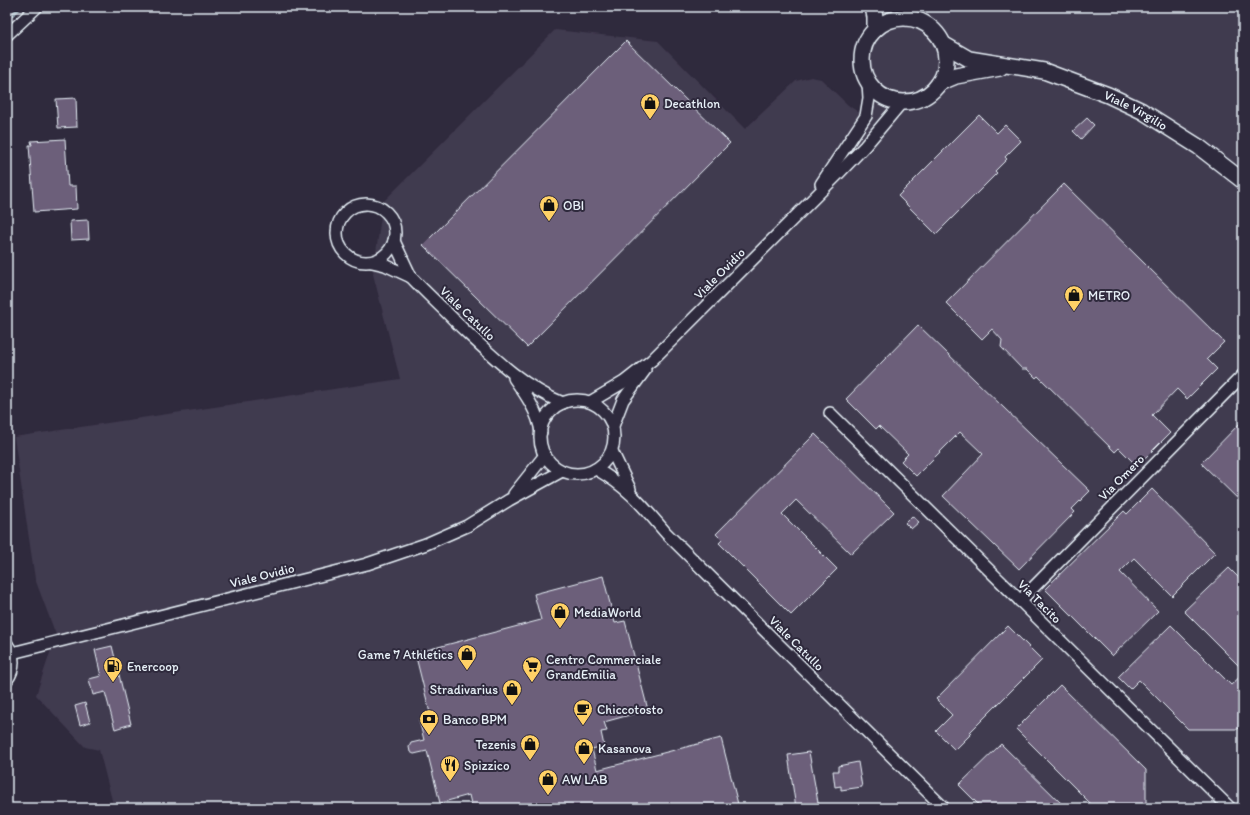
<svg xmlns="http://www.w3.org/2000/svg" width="1250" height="815" font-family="Itim,sans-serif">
<rect width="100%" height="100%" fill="#2f2a3d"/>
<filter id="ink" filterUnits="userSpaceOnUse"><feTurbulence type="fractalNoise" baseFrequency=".025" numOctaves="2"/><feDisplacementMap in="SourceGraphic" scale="8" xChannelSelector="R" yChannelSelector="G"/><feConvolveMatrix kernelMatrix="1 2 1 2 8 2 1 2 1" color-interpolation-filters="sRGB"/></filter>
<g filter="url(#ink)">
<polygon fill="#413a4f" points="868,7 1243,7 1243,808 114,808 99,750 85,747 36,695 56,635 35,579 14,437 400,379 373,274 383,202 555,30 658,41 745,129 796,81 811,77 821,79 848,105 861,114 864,103 861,88 853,69 854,44 864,31 868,17"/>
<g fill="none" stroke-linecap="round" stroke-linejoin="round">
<polyline stroke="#8c9ea9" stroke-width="3.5" points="7,19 21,7"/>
</g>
<g fill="#6c5e7a" stroke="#e8f1f8">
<polygon points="626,41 730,143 527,347 423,245"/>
<polygon points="76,98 77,127 58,128 56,99"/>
<polygon points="979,115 997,133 1005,125 1021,141 1005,157 1007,159 995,171 997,173 936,234 898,196"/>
<polygon points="1087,118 1094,125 1081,139 1073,131"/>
<polygon points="65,139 68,186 76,186 77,209 34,212 29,145 32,145 31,141"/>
<polygon points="1064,184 1224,342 1207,359 1217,369 1187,399 1177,389 1152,415 1170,433 1137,466 1119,448 1115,452 1038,376 1036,378 1027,369 1022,369 1001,347 1002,340 992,329 982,339 946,303"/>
<polygon points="88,220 89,239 71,240 70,221"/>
<polygon points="918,325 1090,491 1072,509 1075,512 1019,569 943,496 983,454 960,432 916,476 901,461 908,454 879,426 876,429 846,399"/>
<polygon points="1243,420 1243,504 1201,463"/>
<polygon points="815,434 894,512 851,554 796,500 782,514 837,569 791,615 719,543 722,540 716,534"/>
<polygon points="1152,489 1215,553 1172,596 1134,558 1120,572 1158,611 1112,656 1045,589 1124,511 1127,514"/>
<polygon points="912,516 919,522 911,529 905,523"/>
<polygon points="1229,568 1243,582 1243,670 1184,611"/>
<polygon points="603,576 615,623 625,621 648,710 604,722 607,731 601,732 604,746 592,749 597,770 721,738 739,808 472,808 469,795 440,803 427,751 414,754 410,752 409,747 411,743 424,740 419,720 431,717 415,653 541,620 534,594"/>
<polygon points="1171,625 1231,685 1243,674 1243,724 1238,729 1188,729 1139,680 1130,689 1118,677"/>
<polygon points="1008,626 1042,660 970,732 972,733 955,750 936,731 952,715 936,699"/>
<polygon points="112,646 131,724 115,729 105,692 93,695 89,679 101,676 95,650"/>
<polygon points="1060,685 1146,770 1146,808 1095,808 1016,729"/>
<polygon points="85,703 90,722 80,725 75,706"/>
<polygon points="1001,744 1066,808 982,808 959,785"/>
<polygon points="809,752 819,808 796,808 788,755"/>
<polygon points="858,762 862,787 841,790 841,786 835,787 833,771 838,771 838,766"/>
</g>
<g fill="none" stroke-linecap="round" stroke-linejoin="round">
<defs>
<g id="street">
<polyline points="7,35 37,7"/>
<polyline points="821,184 866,116 869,98 868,83"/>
<circle cx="366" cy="233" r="29"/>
<polyline points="372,262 385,265 411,277 394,241"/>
<path d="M 411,277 C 427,294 445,310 461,327 C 492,356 523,387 563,403"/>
<path d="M 514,378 C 526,395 538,412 541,432"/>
<circle cx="577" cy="437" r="37"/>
<polyline points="590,402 624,382 652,360 838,174 865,146 902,102"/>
<polyline points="830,413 1230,808"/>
<polyline points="613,426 623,400 645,370"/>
<polyline points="612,451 630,489"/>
<path d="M 596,469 C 629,488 642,505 666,533 L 944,808"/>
<polyline points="514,494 545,455"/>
<polyline points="1020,601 1243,375"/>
<path d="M 7,644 C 15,655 15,669 7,680"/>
<polyline points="12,653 367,564 426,544 467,526 509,500 562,471"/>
</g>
<g id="secondary">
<polyline points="873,7 875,17 875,30"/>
<circle cx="904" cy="60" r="42"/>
<path id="s1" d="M 943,44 L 969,59 L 1044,71 L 1108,95 L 1142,111 L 1199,147 L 1243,181"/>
<polyline points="939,83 956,76 1000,68"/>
</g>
</defs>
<use href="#street" stroke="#e8f1f8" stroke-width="14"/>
<use href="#secondary" stroke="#e8f1f8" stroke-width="18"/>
<use href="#street" stroke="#2f2a3d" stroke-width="11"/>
<use href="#secondary" stroke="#2f2a3d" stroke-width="15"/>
</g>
</g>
<defs>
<symbol id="shop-pin" viewBox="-11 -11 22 30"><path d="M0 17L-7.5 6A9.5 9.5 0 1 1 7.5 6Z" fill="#ffd166" stroke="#2f2a3d"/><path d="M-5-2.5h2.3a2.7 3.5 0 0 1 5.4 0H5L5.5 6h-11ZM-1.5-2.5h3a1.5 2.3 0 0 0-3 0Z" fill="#111"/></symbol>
<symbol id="fuel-pin" viewBox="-11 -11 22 30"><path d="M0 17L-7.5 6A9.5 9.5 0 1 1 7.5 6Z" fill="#ffd166" stroke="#2f2a3d"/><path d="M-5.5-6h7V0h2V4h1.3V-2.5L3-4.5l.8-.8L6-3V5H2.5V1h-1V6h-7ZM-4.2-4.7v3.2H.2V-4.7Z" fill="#111"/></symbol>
<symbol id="supermarket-pin" viewBox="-11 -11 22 30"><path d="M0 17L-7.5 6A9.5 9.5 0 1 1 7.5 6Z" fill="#ffd166" stroke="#2f2a3d"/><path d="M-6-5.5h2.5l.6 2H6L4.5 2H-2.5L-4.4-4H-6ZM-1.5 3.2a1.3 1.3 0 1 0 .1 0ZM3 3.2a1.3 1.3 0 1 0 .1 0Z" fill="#111"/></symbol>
<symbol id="cafe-pin" viewBox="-11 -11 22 30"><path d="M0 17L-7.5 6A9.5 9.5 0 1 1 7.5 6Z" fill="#ffd166" stroke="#2f2a3d"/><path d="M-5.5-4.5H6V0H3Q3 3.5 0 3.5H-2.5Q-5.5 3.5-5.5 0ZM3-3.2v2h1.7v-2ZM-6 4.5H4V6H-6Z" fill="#111"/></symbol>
<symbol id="bank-pin" viewBox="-11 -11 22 30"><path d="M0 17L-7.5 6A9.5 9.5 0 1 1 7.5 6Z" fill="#ffd166" stroke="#2f2a3d"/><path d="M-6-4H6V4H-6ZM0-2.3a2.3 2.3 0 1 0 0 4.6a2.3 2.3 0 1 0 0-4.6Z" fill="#111"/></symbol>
<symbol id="restaurant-pin" viewBox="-11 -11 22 30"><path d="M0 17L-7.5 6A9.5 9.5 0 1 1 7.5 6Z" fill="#ffd166" stroke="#2f2a3d"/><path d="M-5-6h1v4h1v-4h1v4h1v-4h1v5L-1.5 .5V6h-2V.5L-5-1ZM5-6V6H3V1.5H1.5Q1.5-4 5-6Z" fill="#111"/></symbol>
</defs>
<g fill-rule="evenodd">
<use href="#shop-pin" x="639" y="92" width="22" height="30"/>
<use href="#shop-pin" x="538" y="194" width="22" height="30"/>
<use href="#shop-pin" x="1063" y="284" width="22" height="30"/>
<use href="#shop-pin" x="549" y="601" width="22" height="30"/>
<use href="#shop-pin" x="456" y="643" width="22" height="30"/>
<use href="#fuel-pin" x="102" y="655" width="22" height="30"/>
<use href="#supermarket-pin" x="521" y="655" width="22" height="30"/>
<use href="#shop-pin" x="501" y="678" width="22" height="30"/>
<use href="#cafe-pin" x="572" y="698" width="22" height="30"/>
<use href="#bank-pin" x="418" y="708" width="22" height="30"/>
<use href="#shop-pin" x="519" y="733" width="22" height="30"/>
<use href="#shop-pin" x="573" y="737" width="22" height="30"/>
<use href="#restaurant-pin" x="439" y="754" width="22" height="30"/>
<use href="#shop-pin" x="537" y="768" width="22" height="30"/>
</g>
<g text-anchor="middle" stroke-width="4" stroke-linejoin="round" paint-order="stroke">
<g font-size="13" fill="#e8f1f8" stroke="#2f2a3d" text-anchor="start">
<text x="664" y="108">Decathlon</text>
<text x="563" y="210">OBI</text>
<text x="1088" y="300">METRO</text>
<text x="574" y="617">MediaWorld</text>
<text x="453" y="659" text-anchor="end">Game 7 Athletics</text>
<text x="546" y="664">Centro Commerciale<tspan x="546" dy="15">GrandEmilia</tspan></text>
<text x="127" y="671">Enercoop</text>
<text x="498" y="694" text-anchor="end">Stradivarius</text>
<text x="597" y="714">Chiccotosto</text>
<text x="443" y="724">Banco BPM</text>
<text x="516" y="749" text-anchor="end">Tezenis</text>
<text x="598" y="753">Kasanova</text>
<text x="464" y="770">Spizzico</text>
<text x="562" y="784">AW LAB</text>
</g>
<g font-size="13" fill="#e8f1f8" stroke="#2f2a3d">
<text dy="5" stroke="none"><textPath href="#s1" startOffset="206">Viale Virgilio</textPath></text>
<text transform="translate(719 273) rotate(-45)" y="5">Viale Ovidio</text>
<text transform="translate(468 313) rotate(44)" y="5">Viale Catullo</text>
<text transform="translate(1121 477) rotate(-45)" y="5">Via Omero</text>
<text transform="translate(262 575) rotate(-14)" y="5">Viale Ovidio</text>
<text transform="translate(1040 601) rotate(45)" y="5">Via Tacito</text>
<text transform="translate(797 643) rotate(45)" y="5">Viale Catullo</text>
</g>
</g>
<rect width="1250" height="815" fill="none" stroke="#2f2a3d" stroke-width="24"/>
<rect x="12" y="12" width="1226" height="791" fill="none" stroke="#e8f1f8" stroke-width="1.5" filter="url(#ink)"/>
</svg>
